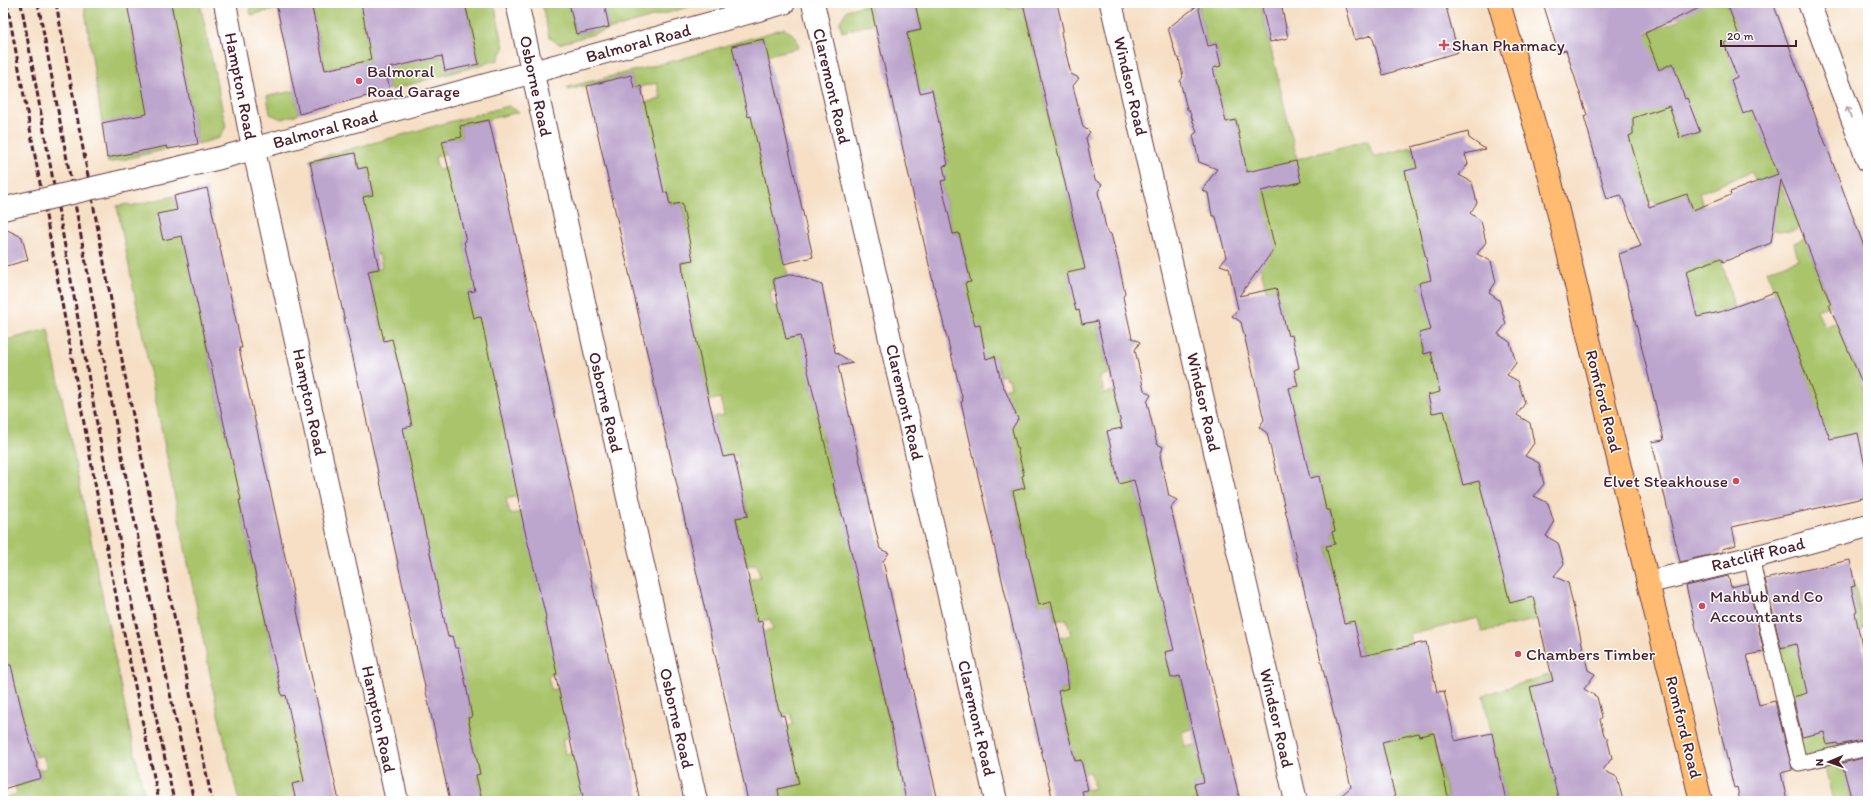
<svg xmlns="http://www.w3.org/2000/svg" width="1871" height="804" font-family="Itim,sans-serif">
<rect width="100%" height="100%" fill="#fff"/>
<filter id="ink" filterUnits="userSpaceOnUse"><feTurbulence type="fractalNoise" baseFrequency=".025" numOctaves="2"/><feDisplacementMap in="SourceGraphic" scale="8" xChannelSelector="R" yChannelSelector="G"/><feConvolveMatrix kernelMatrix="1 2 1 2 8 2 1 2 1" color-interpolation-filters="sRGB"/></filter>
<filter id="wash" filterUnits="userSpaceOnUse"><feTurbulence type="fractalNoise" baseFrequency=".012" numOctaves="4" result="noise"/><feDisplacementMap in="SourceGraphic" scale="16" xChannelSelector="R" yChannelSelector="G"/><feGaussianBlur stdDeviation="0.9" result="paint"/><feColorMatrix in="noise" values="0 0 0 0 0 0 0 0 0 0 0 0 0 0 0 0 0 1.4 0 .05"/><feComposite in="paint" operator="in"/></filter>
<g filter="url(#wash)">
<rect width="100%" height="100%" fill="#f6dfc5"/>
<g fill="#a9c46a" stroke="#7a724a" fill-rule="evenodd">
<polygon points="84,3 127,3 141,24 130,26 141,82 155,80 168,149 108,163 107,158 149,150 142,115 102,123"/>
<polygon points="171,3 200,3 226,127 219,138 198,144"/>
<polygon points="249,3 276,3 277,9 251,15"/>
<polygon points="311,3 409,3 422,60 442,56 479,64 465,3 494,3 504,48 498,60 390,90 383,58 325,69"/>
<polygon points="542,3 569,3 576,34 609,27 605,11 625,6 625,3 702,3 559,44 549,37"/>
<polygon points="873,3 878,3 870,5 875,23 842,32 840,22 847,10"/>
<polygon points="915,3 1007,3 1009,9 1023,6 1085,269 1067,274 1076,311 1079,310 1082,324 1097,321 1109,374 1100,376 1104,393 1113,391 1122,428 1107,432 1119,483 1134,480 1174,650 1165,652 1171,678 1180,676 1192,729 1182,732 1185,747 1196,745 1204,782 1194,784 1197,800 1208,798 1209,801 1084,801 1082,791 1094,788 1091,772 1084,773 1081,760 1075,761 1063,711 1055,692 1069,688 1061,649 1047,641 1071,635 1067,619 1056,621 1051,602 1039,605 1020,529 1022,529 1013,491 1025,488 1022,476 1024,475 1020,459 1007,462 1011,425 1017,420 1017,417 1000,390 1011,387 1009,379 1006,379 1004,375 1000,376 995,356 985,359 973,327 965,283 971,282 959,233 953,234 941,181 946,179 943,166 948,164 932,90 920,93 907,33 921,30"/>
<polygon points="1198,3 1260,3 1297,159 1368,140 1373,157 1412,147 1415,160 1432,165 1405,172 1432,280 1418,284 1420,289 1469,321 1419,333 1424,354 1448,348 1440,392 1428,395 1431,413 1444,411 1463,485 1506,475 1482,493 1490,523 1517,517 1536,596 1547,617 1482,632 1478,618 1409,635 1412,645 1393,650 1432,733 1449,801 1396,801 1391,779 1381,781 1370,688 1354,621 1344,623 1326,546 1335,544 1332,532 1335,531 1330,510 1318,512 1319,476 1310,478 1289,388 1298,386 1294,370 1299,368 1292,335 1281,337 1282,314 1276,288 1266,290 1258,256 1272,253 1275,248 1269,223 1236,175 1241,144 1236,120 1226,122 1213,68 1221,66 1216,44 1208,46"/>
<path d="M 1674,3 L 1727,3 L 1739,36 L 1724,43 L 1730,58 L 1741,75 L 1731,80 L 1743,113 L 1756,109 L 1761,131 L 1766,144 L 1773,141 L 1779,180 L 1790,207 L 1802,202 L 1810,223 L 1789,232 L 1773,230 L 1752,172 L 1699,193 L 1703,206 L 1693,210 L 1687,194 L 1656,205 L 1654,200 L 1638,206 L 1620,138 L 1633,134 L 1621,94 L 1645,34 L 1680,20 ZM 1673,64 L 1669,106 L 1660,109 L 1653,85 L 1658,70 ZM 1669,106 L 1700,132 L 1680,138 Z"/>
<polygon points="785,28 796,37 799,48 767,55 763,39 733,46 749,117 752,116 784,263 785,263 788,275 773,279 775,290 770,291 773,306 779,306 800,336 814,385 811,386 824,434 822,435 832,472 836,483 833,484 843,522 845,521 881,680 879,680 892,729 891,730 899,768 902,768 902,780 906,801 780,801 778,789 799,784 796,773 763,731 793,725 791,713 781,716 777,700 758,704 755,634 773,630 770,619 758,622 754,602 731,583 760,577 757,564 747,566 744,551 725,555 729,533 739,530 736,518 748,516 745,500 725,471 740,467 737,455 704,461 698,433 716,429 714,417 724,415 720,398 692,405 708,394 702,370 677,339 696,334 690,309 671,313 663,279 684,275 682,262 693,260 679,233 688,231 682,203 670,205 667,192 645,197 643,103 661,99 657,83 634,88 631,75 568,90 568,87 681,59"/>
<polygon points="295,91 299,114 282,119 270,114 267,96"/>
<polygon points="508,106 519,112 460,126 462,137 442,141 445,155 435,157 438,170 468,163 511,216 512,220 483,226 486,237 464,242 470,268 496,286 468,292 502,312 515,477 567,466 567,473 540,491 506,499 510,514 521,512 593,586 594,591 562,598 565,613 545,618 551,645 571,640 578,669 548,676 551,690 558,688 587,712 619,705 620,711 589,718 593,732 562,739 565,754 573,752 605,789 568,797 569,801 482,801 467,718 472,717 467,694 455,677 464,674 458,648 455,648 445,638 403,428 412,426 396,353 395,353 392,339 384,341 368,271 382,268 379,254 365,257 353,199 373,195 367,167 358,169 355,153 310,162 310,160"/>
<polygon points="174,196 224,426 243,499 239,501 282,696 286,695 287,699 305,781 292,784 296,801 239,801 218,714 117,206 129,204 131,206"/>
<polygon points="1825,229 1827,234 1806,242 1815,265 1838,257 1842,267 1819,275 1831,305 1817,310 1824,327 1837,322 1855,367 1868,362 1868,373 1858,377 1868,399 1868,466 1865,467 1858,433 1844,436 1845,444 1833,446 1839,473 1833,474 1825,437 1807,441 1811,462 1799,465 1803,482 1792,485 1786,455 1773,458 1773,459 1761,462 1767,491 1760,492 1748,427 1710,430 1693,433 1692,430 1729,420 1726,406 1736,403 1733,391 1723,393 1721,388 1714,390 1710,372 1720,369 1716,353 1676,363 1674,354 1703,346 1701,333 1711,330 1707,315 1668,324 1666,316 1695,308 1689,282 1659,289 1657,281 1721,258 1766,425 1820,414 1767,271 1798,259 1794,243"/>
<polygon points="48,329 130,732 146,801 5,801 4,798 17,794 15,785 41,778 39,770 47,768 43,755 36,757 31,742 3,750 18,712 22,711 19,699 3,703 3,642 5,641 3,634 3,341"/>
<polygon points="1855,586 1864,629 1829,642 1797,649 1800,662 1809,660 1827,745 1853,740 1854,746 1806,756 1801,754 1777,649 1793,645 1784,605 1830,617 1857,612 1851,587"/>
<polygon points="1556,673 1557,680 1530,687 1569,801 1506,801 1483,695"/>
<polygon points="1842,760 1852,801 1833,801 1824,764"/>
</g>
<g id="blocks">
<g fill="#bda6cd">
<polygon points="127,3 171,3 198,144 168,149 167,146 107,158 102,123 147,114"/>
<polygon points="276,3 311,3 325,70 371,60 361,3 465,3 479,64 445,71 442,56 385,69 390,90 299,114"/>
<polygon points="569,3 604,3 609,27 576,34"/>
<polygon points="870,3 915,3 921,30 907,33 920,93 932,90 948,165 943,166 946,180 941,181 953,234 959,233 971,282 965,283 975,326 980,325 986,359 995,356 1001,381 1018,419 1012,429 1024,475 1022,476 1025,488 1013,491 1039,605 1051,602 1060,638 1069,688 1058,691 1075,761 1081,760 1088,790 1082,791 1084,801 1053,801 961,402 963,401 932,278"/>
<polygon points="1023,3 1057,3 1063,29 1061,33 1071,74 1079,78 1073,86 1083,127 1090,132 1086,138 1095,180 1102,184 1098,192 1107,232 1111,234 1118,261 1125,293 1123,297 1132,338 1140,342 1135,350 1144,390 1151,395 1147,402 1157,444 1163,447 1160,456 1169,496 1177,500 1171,508 1240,801 1198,801 1194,784 1204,782 1180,676 1171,678 1165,652 1174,650 1134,480 1119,484 1107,431 1122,428 1097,321 1082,324 1079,310 1076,311 1067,273 1085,269"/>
<polygon points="1261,3 1281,3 1288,38 1270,42"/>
<polygon points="1345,3 1445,3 1458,52 1383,75 1372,35 1355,40"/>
<polygon points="1543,3 1710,3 1645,33 1659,70 1673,63 1685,99 1687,98 1700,132 1680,138 1669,106 1633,118 1633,134 1629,136 1649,207 1687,194 1693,210 1731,195 1730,192 1778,174 1752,110 1743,114 1731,80 1737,77 1724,43 1739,36 1727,3 1773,3 1868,257 1868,397 1829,305 1831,305 1781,180 1771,243 1723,262 1721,258 1686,271 1697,317 1720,312 1775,292 1830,439 1858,433 1865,467 1868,466 1868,497 1732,527 1736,545 1722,549 1722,552 1680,562 1652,442 1664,440 1619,254 1641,246 1621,195 1607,199 1584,116 1587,115 1566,50 1558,52"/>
<polygon points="1198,5 1208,46 1216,44 1221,66 1213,68 1226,122 1236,120 1247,172 1296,161 1301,182 1261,191 1275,248 1239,296 1276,288 1288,336 1292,335 1299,368 1294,370 1298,386 1289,388 1310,478 1319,476 1326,510 1330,510 1335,531 1332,532 1335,544 1326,546 1344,623 1354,621 1362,656 1426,642 1437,692 1444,691 1455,741 1492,733 1506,801 1449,801 1434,733 1419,736 1418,733 1382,742 1396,801 1335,801 1351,787 1267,433 1259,427 1264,420 1241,322 1232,316 1238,309 1229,268 1220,265 1226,257 1216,217 1212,215 1208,193 1202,190 1217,169 1199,162 1193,135 1197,132 1189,110 1187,109 1180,81 1183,77 1179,58 1176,56 1168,28"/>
<polygon points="764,39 813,257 784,264 751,116 748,117 732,46"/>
<polygon points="631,75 634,88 641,86 664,193 667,192 670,205 682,203 693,260 682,262 683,275 709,401 723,457 734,455 748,516 736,518 758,622 762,621 776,700 781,716 784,715 799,784 778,789 780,801 748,801 587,86"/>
<polygon points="489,120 508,201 640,801 584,801 555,674 557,674 545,618 546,617 524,527 481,317 474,318 468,292 475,291 464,242 466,241 442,141 462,137 460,126"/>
<polygon points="1468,132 1469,138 1485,149 1465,154 1468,164 1459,175 1472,182 1477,203 1470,213 1481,221 1486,242 1477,254 1491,261 1496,282 1489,293 1499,300 1506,324 1498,334 1510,342 1516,363 1507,375 1518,381 1525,403 1517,415 1530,423 1534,443 1525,456 1539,463 1544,484 1534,496 1548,503 1554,523 1546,536 1558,543 1564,564 1554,576 1568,583 1588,670 1595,674 1584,689 1597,697 1602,717 1600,720 1604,735 1607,738 1612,758 1603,770 1617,777 1623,801 1559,801 1530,687 1553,681 1533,597 1510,603 1479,481 1463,485 1444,411 1432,413 1428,395 1440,392 1431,352 1424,354 1419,333 1431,330 1419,283 1431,280 1405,171 1417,168 1412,147"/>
<polygon points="355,153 358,169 367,167 373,195 363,197 379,269 368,271 384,341 392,339 404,386 412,426 403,428 448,637 452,636 455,648 458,648 464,675 472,717 468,718 480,774 476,775 482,801 450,801 310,162"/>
<polygon points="207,188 242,348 239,348 339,801 296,801 292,784 304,781 286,695 282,696 239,500 241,500 182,236 163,240 157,214 177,210 174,196"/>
<polygon points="3,228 22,237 28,260 3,267"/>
<polygon points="793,274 822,285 835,352 853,363 838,366 880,549 889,553 883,561 938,801 906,801 892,730 844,521 833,484 834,483 800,336 786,339 773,279"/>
<polygon points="1850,560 1855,586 1851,587 1857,612 1855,613 1868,674 1868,739 1838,745 1837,743 1827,745 1824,732 1802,737 1793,697 1807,693 1796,644 1781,648 1765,579"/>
<polygon points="1728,576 1731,587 1748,583 1764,652 1747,655 1759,705 1775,701 1792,768 1792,770 1781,773 1787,801 1740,801 1737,787 1734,788 1686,586"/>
<polygon points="3,665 11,665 25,724 41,778 3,789"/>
<polygon points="1868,757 1868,801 1852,801 1842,763"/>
</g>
</g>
</g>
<g filter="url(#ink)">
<use href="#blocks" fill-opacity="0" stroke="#643c42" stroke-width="1"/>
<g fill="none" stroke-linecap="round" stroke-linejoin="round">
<defs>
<polyline id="service" points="1751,558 1799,763 1868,748"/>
<g id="minor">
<polyline points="225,3 249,128 397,801"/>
<polyline points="517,3 696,801"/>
<polyline points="813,3 996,801"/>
<polyline points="1111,3 1296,801"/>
<polyline points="1809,3 1868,161"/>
<polyline points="1649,582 1762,555 1868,526"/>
</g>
<g id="tertiary">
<polyline points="115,183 220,158 784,3"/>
<polyline points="3,209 19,205"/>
</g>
<polyline id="primary" points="1499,3 1549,174 1701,801"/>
</defs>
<use href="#service" stroke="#643c42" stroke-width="17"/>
<use href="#minor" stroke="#643c42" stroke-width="24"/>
<use href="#tertiary" stroke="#643c42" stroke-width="24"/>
<use href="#primary" stroke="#643c42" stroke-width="24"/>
<use href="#service" stroke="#fff" stroke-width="15"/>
<use href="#minor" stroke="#fff" stroke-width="22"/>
<use href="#tertiary" stroke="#fff" stroke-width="22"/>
<use href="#primary" stroke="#ffbb71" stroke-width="22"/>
<g stroke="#4a1f2b" stroke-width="3" stroke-dasharray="6 3" stroke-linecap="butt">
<polyline points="7,3 112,576 159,801"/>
<polyline points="21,3 97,424 132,605 174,801"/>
<path d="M 38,3 C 88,269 133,537 194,801"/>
<polyline points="56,3 126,381 212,801"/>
</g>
<defs>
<polyline id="tertiary-bridge" points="19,205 115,183"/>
</defs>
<use href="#tertiary-bridge" stroke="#643c42" stroke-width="24" stroke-linecap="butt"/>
<use href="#tertiary-bridge" stroke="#fff" stroke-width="22"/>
</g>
<defs><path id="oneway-shaft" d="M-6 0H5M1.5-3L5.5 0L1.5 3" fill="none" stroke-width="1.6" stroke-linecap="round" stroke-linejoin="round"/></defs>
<use stroke="#ae9aa0" href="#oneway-shaft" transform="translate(1849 112) rotate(-110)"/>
</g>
<g fill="#d1495b" stroke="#fff" stroke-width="1.5">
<path d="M1442 39h4v4h4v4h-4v4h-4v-4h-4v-4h4z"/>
<circle cx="359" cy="81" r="4"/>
<circle cx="1736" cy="481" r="4"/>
<circle cx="1702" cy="606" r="4"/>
<circle cx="1518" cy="654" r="4"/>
</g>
<g text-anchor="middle" stroke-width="3" stroke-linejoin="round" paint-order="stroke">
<g font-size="17" fill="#4a1f2b" stroke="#fff">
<text transform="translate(638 43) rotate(-15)" y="6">Balmoral Road</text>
<text transform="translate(241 86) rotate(79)" y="6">Hampton Road</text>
<text transform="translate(536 86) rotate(78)" y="6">Osborne Road</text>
<text transform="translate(832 86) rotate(77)" y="6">Claremont Road</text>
<text transform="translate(1131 86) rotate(77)" y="6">Windsor Road</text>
<text transform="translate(325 129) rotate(-15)" y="6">Balmoral Road</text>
<text transform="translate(1604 401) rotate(76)" y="6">Romford Road</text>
<text transform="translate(310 402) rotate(78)" y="6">Hampton Road</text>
<text transform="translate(606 402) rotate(77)" y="6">Osborne Road</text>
<text transform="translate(905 402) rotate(77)" y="6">Claremont Road</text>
<text transform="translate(1204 402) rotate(77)" y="6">Windsor Road</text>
<text transform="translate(1758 554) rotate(-14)" y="6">Ratcliff Road</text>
<text transform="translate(677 718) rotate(77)" y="6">Osborne Road</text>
<text transform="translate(977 718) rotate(77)" y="6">Claremont Road</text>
<text transform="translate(1277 718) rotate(77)" y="6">Windsor Road</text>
<text transform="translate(379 719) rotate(78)" y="6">Hampton Road</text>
<text transform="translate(1684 727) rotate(76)" y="6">Romford Road</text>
</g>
<g font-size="17" fill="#4a1f2b" stroke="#fff" text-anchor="start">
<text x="1452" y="51">Shan Pharmacy</text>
<text x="367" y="77">Balmoral<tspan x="367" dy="20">Road Garage</tspan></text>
<text x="1728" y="487" text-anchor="end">Elvet Steakhouse</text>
<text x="1710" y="602">Mahbub and Co<tspan x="1710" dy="20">Accountants</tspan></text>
<text x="1526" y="660">Chambers Timber</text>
</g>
</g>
<rect width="1871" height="804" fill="none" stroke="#fff" stroke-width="16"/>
<g transform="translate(1829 762) rotate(268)" stroke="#ffffff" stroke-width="3" paint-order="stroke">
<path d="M0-3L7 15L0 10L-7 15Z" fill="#4a1f2b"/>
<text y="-6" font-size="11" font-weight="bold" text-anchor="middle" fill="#4a1f2b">N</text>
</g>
<path d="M1721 40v6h75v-6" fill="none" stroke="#4a1f2b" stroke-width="2"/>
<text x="1727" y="40" font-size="12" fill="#4a1f2b" stroke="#ffffff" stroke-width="3" paint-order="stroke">20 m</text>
</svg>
